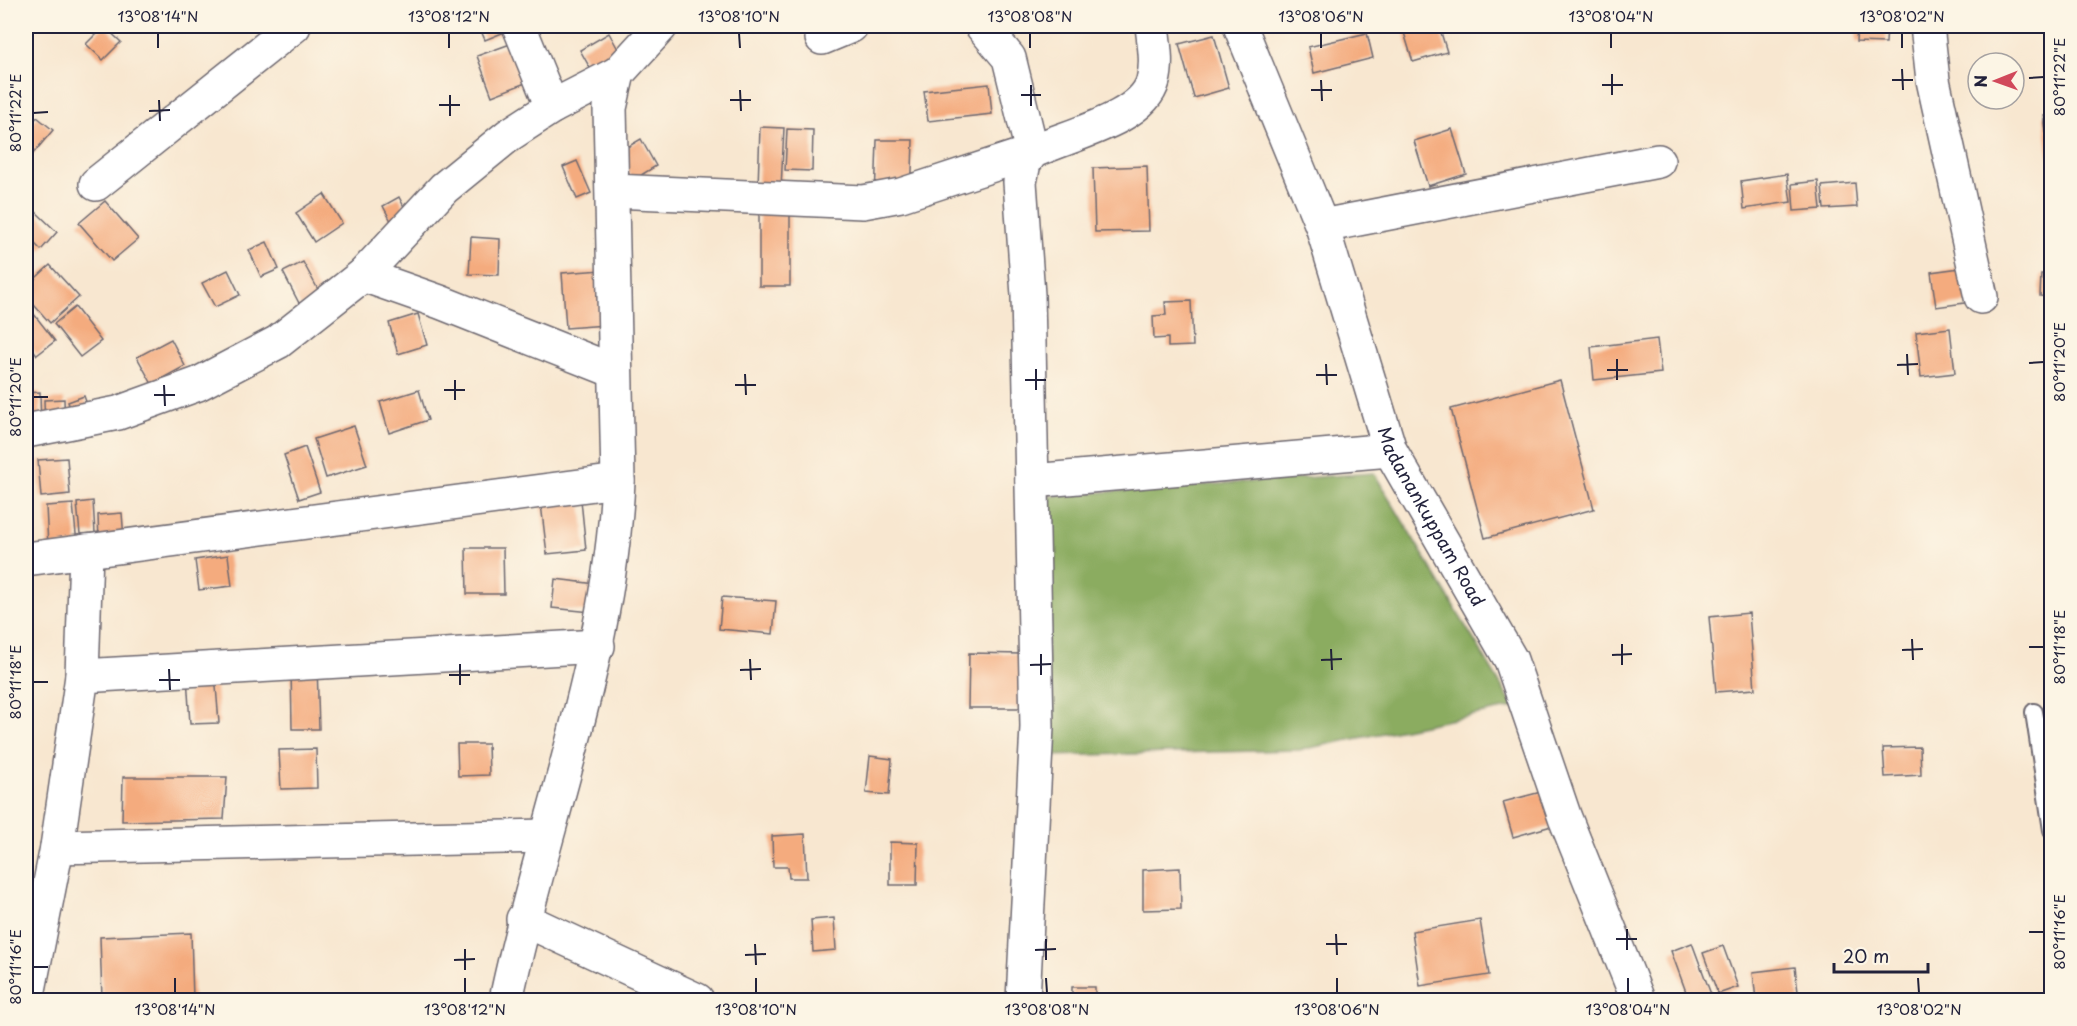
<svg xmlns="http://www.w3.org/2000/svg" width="2077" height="1026" font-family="'Playpen Sans',sans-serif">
<rect width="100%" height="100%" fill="#fcf5e5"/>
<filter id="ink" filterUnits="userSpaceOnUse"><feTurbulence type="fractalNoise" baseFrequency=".0167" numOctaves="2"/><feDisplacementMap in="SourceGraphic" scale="12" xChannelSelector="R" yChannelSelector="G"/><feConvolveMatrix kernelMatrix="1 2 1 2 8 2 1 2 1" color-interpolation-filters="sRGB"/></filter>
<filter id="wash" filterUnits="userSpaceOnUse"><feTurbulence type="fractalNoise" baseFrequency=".008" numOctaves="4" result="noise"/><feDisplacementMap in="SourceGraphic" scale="24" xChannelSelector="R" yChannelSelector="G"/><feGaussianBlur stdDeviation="1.35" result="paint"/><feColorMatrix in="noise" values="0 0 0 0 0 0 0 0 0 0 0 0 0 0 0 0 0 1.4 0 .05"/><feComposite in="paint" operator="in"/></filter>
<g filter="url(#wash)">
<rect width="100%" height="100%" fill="#f8e7d0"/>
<polygon fill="#8bac60" stroke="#56674e" stroke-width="1.5" points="1374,473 1514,707 1299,750 1045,756 1049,496"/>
<g id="blocks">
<g fill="#f4ab7e">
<polygon points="104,26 121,42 103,60 86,44"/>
<polygon points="479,26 519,26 485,40"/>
<polygon points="1402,26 1439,26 1447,52 1413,62"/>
<polygon points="1857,26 1887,26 1886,43 1856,42"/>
<polygon points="609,33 624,60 595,77 580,50"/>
<polygon points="1367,33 1373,58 1314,73 1308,47"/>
<polygon points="1214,35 1229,88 1194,98 1179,44"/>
<polygon points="513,43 528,82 492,96 477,56"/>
<polygon points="989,84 992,114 928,121 924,91"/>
<polygon points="2052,115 2052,160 2049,160 2044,116"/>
<polygon points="37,117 53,130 26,162 26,130"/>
<polygon points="760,127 784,128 781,188 758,187"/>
<polygon points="787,129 813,130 812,171 785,170"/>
<polygon points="1452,129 1466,174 1428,186 1414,141"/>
<polygon points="641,139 656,166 633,180 617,153"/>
<polygon points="877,140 913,140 911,201 875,200"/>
<polygon points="577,161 591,193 577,199 563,167"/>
<polygon points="1147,166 1149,231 1095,232 1093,168"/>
<polygon points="1787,174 1791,202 1744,209 1741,181"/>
<polygon points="1818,181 1821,209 1794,211 1792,184"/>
<polygon points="1855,183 1857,207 1824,209 1822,186"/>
<polygon points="324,194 342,223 314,242 296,213"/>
<polygon points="399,197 414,226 398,234 383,206"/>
<polygon points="105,201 138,239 112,261 79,223"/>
<rect x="759" y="207" width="31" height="79"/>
<polygon points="35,211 57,232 41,250 26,235 26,221"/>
<polygon points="471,237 500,239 499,275 469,274"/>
<polygon points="267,242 279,269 261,277 249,250"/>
<polygon points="303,262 321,295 301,307 283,272"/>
<polygon points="50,265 79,297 50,323 26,296 26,287"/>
<polygon points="1982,265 1986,300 1936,307 1931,272"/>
<polygon points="228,270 240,295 215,307 202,283"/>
<polygon points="602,270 606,325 566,328 562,273"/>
<polygon points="2041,274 2052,274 2052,297 2040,296"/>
<polygon points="1191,301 1193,346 1168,347 1168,338 1154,339 1153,316 1166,315 1165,302"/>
<polygon points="75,307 101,341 80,357 54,324"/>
<polygon points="33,313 55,341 37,355 26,339 26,319"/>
<polygon points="418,314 427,345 398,354 389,323"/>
<polygon points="1950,328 1955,373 1921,377 1916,332"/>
<polygon points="171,339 185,366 152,384 137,357"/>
<polygon points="1657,339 1661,373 1594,380 1591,347"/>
<polygon points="1560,380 1594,509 1485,538 1451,409"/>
<polygon points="419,390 428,420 389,433 380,402"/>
<polygon points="40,392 41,429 26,430 26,393"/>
<polygon points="84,396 92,418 76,424 68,402"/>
<polygon points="64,399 65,428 45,429 44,400"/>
<polygon points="354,426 367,465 326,478 314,439"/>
<polygon points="305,447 320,492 299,499 284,455"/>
<polygon points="67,458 70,494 41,497 38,460"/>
<polygon points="581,500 586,550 547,554 541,504"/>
<polygon points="93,501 95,533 80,534 77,503"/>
<polygon points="73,504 77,544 48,546 46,506"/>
<polygon points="122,513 124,539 99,541 98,515"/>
<polygon points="466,548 503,548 504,594 467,594"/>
<polygon points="228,555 232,586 199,590 195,560"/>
<polygon points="555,579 604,585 601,613 552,608"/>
<polygon points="722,597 776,601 773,634 719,629"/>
<polygon points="1749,613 1755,689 1716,692 1709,617"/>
<polygon points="969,653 1022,654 1022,708 968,708"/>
<polygon points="291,666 317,666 319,729 292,729"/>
<polygon points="215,674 219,723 190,724 187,676"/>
<polygon points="457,744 488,744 489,775 458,776"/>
<polygon points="1920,747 1921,775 1885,777 1883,748"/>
<polygon points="316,749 317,788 281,789 279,750"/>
<polygon points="870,756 892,759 889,795 866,793"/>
<polygon points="123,777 227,777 224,819 122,821"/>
<polygon points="1545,791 1555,825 1513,837 1503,802"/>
<polygon points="805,834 807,878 789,878 788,867 773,867 772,836"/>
<polygon points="890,842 918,843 917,885 890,885"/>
<polygon points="1180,868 1181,909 1143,910 1143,870"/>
<polygon points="834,918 836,950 813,952 811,920"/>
<polygon points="1480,920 1489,975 1420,986 1412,931"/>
<polygon points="191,933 193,999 102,1000 100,937"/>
<polygon points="1692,943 1712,997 1703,1000 1689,1000 1671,951"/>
<polygon points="1723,946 1738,987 1718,994 1703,953"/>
<polygon points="1795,967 1799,1000 1756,1000 1753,972"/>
<rect x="1072" y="987" width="23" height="13"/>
</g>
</g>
</g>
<g filter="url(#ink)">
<use href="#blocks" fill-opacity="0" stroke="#6d676f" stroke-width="1.5"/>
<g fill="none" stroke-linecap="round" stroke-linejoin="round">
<defs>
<polyline id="service" points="2034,712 2052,830"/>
<g id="minor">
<polyline points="519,26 552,107"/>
<polyline points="1927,26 1933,80 1981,297"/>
<polyline points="822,38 851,26"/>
<polyline points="96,184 294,26"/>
<polyline points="613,191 863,202 901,195 1032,152 1009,58 982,26"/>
<polyline points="1322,226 1658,161"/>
<polyline points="363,275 440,302 614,371"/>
<polyline points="26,431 118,413 198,384 278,342 363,275 444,188 509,135 552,107 618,73"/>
<polyline points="1032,481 1390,450"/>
<polyline points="26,559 618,481"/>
<polyline points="82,676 86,551"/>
<polyline points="57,847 546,836"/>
<polyline points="523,919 697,1000"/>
<polyline points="27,1000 57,847 82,676 598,646"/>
<path d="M 506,1000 C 542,827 610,660 618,481 L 610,108 L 618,73 L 661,26"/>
<path d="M 1023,1000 L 1037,727 L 1028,295 L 1020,182 L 1024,163 L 1032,152 C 1064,136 1143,120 1153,81 C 1158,63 1154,44 1152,26"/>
</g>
<g id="secondary">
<path id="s1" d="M 1240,26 L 1322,226 L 1390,450 L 1511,660 L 1565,818 L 1638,1000"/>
</g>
</defs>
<use href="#service" stroke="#6d676f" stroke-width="20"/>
<use href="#minor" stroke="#6d676f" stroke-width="36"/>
<use href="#secondary" stroke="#6d676f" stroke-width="36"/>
<use href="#service" stroke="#fff" stroke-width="16"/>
<use href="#minor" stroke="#fff" stroke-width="33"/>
<use href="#secondary" stroke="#fff" stroke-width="33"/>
</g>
</g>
<path fill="none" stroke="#22223b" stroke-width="2" d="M 158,33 L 158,48M 449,33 L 449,48M 739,33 L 740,48M 1030,33 L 1030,48M 1321,33 L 1321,48M 1611,33 L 1611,48M 1902,33 L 1902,48M 1902,69 L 1903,90M 1612,74 L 1612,95M 2029,78 L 2044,77M 1321,80 L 1322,101M 1892,80 L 1913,80M 1031,85 L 1031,106M 1602,85 L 1623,85M 740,90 L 741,111M 1311,90 L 1332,90M 450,95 L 450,116M 1021,95 L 1041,95M 159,100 L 160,121M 730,100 L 751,100M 439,105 L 460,105M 149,111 L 170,110M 33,113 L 48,112M 1907,354 L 1908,375M 1617,359 L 1617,380M 2029,363 L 2044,362M 1326,364 L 1327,385M 1897,365 L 1918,364M 1036,369 L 1036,390M 1607,370 L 1628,370M 745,374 L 746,395M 1316,375 L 1337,375M 455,380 L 455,400M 1025,380 L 1046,380M 164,385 L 165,406M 735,385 L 756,385M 444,390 L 465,390M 154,395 L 175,395M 33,397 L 48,397M 1912,639 L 1913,660M 1622,644 L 1622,665M 2029,647 L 2044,647M 1331,649 L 1332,670M 1902,650 L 1923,649M 1041,654 L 1041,675M 1612,655 L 1632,654M 750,659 L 751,680M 1321,660 L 1342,659M 460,664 L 460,685M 1030,665 L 1051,664M 169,669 L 170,690M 740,670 L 761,669M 449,675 L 470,675M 159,680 L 180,680M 33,682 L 48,682M 1627,929 L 1627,950M 2029,932 L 2044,932M 1336,934 L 1337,955M 1046,939 L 1046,960M 1616,939 L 1637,939M 755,944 L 756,965M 1326,944 L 1347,944M 465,949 L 465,970M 1035,950 L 1056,949M 745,955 L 766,954M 454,960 L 475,959M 33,967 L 48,967M 175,978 L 175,993M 465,978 L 465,993M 756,978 L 756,993M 1046,978 L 1047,993M 1337,978 L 1337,993M 1628,978 L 1628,993M 1918,978 L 1919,993"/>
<g text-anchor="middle" stroke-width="6" stroke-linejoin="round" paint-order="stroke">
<g font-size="18" fill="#22223b" stroke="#fcf5e5">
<text dy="6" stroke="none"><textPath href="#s1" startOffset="528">Madanankuppam Road</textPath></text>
</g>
</g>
<rect width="2077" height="1026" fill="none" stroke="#fcf5e5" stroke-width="66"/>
<g transform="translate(1996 81) rotate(269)"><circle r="28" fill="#fcf5e5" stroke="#a5a1a1" stroke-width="1.5"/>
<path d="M0-4.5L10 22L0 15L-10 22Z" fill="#d1495b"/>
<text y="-9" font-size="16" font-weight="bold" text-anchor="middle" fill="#22223b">N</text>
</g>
<path d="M1834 963v9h94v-9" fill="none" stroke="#22223b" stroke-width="3"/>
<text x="1843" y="963" font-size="18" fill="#22223b" stroke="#fcf5e5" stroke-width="4.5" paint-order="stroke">20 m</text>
<rect x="33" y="33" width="2011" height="960" fill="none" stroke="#22223b" stroke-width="2"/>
<g font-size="15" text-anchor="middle" fill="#22223b">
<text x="158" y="22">13°08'14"N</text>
<text x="449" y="22">13°08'12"N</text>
<text x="739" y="22">13°08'10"N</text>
<text x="1030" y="22">13°08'08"N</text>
<text x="1321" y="22">13°08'06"N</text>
<text x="1611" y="22">13°08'04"N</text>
<text x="1902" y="22">13°08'02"N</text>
<text transform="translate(2060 77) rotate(-90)" y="5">80°11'22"E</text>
<text transform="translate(16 113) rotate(-90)" y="5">80°11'22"E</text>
<text transform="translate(2060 362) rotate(-90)" y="5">80°11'20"E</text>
<text transform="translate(16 397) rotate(-90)" y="5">80°11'20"E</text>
<text transform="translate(2060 647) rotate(-90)" y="5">80°11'18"E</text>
<text transform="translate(16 682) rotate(-90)" y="5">80°11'18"E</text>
<text transform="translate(2060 932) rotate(-90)" y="5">80°11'16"E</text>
<text transform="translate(16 967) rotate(-90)" y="5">80°11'16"E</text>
<text x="175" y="1015">13°08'14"N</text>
<text x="465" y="1015">13°08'12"N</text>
<text x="756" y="1015">13°08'10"N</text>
<text x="1047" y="1015">13°08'08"N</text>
<text x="1337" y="1015">13°08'06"N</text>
<text x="1628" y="1015">13°08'04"N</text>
<text x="1919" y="1015">13°08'02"N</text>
</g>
</svg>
